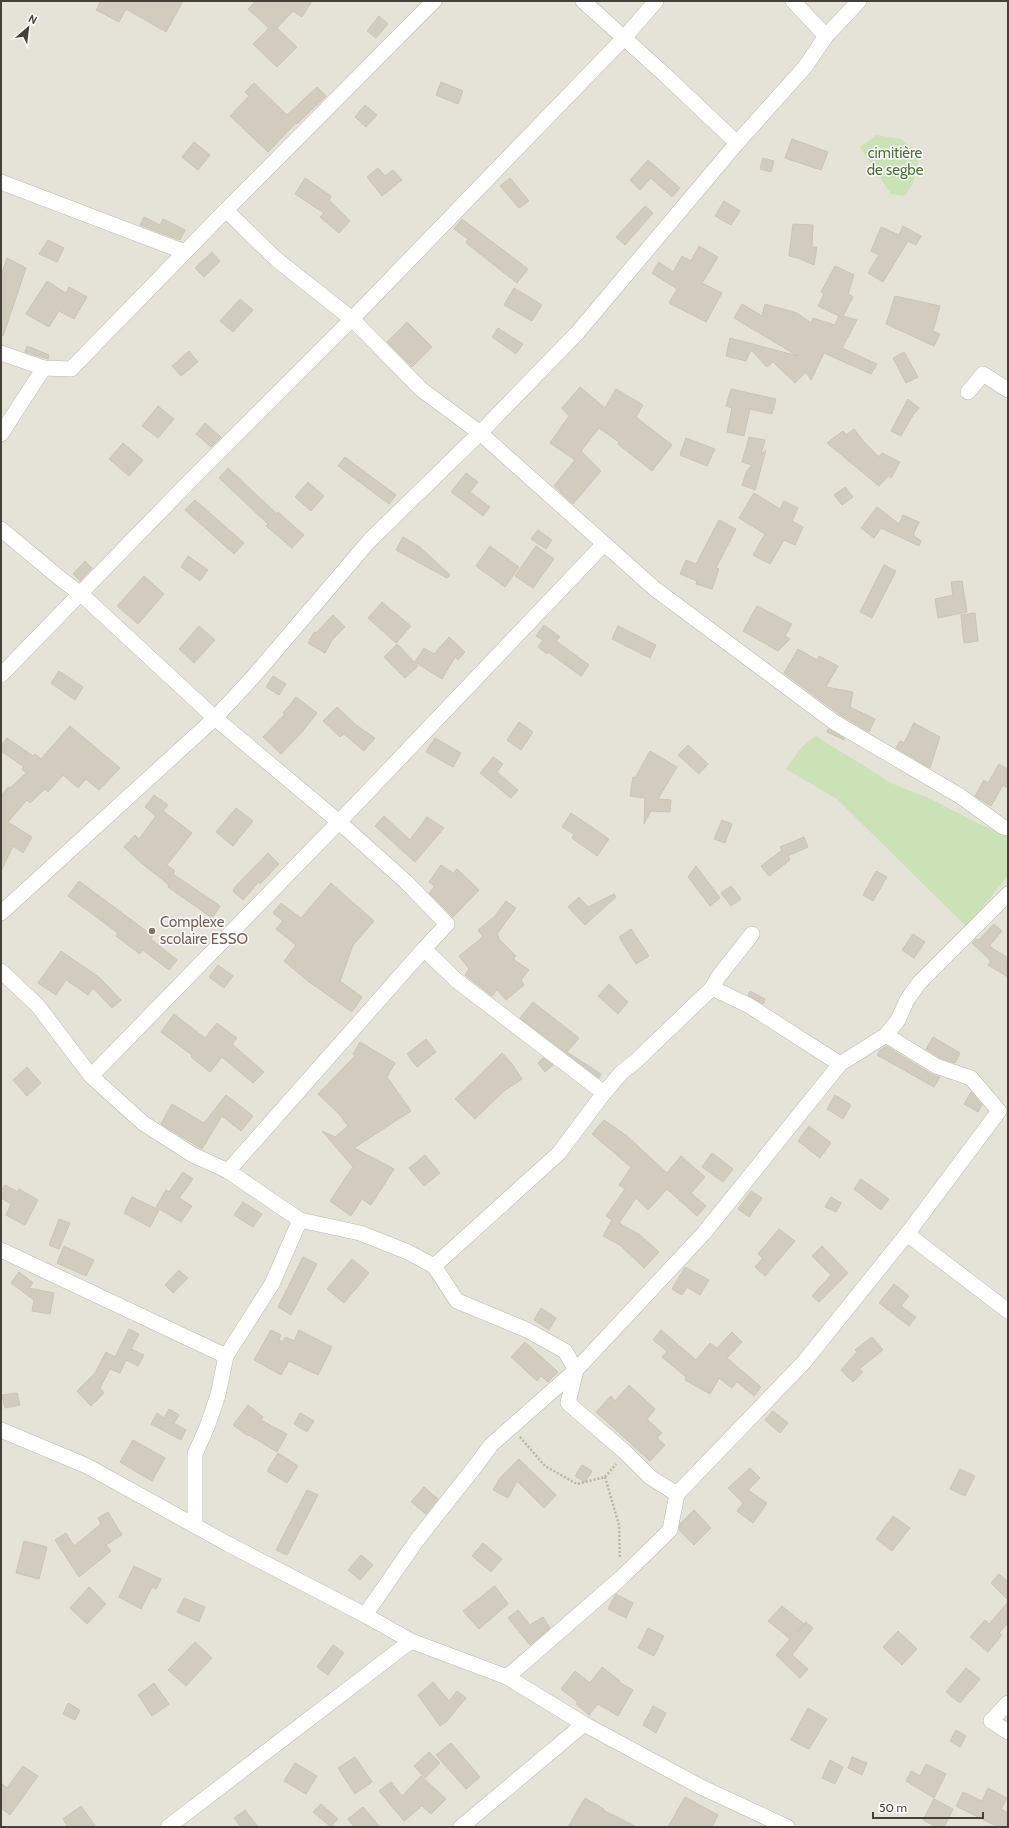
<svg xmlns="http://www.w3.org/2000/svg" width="1009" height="1828" font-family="Cabin,sans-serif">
<rect width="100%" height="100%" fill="#f2f0e8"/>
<rect fill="#e5e2d7" x="1" y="1" width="1007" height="1826"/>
<g fill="#cbe1b6">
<polygon points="876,135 901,139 920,154 913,183 905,196 891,194 860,147"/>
<polygon points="816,736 891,783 931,799 977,823 1008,837 1008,875 967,927 837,799 786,769 802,747"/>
</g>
<g fill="#d2ccbf" stroke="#ccc4b3">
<polygon points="101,1 183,1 166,32 126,9 119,22 96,10"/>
<polygon points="256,1 312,1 302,17 293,11 277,28 297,47 277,67 253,44 269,28 248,9"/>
<polygon points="379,16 388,24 376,38 367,31"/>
<polygon points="441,82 463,91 458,104 436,95"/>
<polygon points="254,83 287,115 317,87 326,96 297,124 296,123 268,152 230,116 249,96 245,92"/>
<polygon points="365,105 377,115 366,127 355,117"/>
<polygon points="792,139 828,152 821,170 785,158"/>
<polygon points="194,142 210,155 198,170 182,157"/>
<polygon points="763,158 774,161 771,172 760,169"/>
<polygon points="648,160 680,188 672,197 651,178 640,190 630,180"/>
<polygon points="378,168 385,176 393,170 402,180 382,196 367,177"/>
<polygon points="305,178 331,196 329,200 350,221 339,233 320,217 324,213 295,194"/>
<polygon points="510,178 529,201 519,208 500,186"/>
<polygon points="724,201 740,211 731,225 715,216"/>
<polygon points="645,206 653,213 625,245 616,237"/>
<polygon points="144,217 160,225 163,219 185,230 180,240 140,225"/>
<polygon points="462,219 528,269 517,283 466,243 468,239 454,229"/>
<polygon points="793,224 813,225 812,247 817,247 814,265 798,258 789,256"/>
<polygon points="903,226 921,236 916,245 908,241 883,282 868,273 879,255 871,251 881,227 899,235"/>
<polygon points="48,240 64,248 57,262 39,254"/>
<polygon points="699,246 718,257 702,283 722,293 706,322 669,303 677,289 652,273 659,262 673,272 682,256 691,261"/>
<polygon points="212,252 220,261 204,277 195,268"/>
<polygon points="7,258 26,268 3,336 1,335 1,276"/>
<polygon points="835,266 854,275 848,294 853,297 843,316 857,320 842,348 877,364 871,374 824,353 811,380 806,372 795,383 773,362 767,367 751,350 746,361 726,356 730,338 798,356 734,318 742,304 762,316 765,304 797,313 811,323 813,318 835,325 839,316 818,306 824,294 821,292"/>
<polygon points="47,281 66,293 69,287 87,297 74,319 59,311 49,327 26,314"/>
<polygon points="514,288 542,305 532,321 504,305"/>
<polygon points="895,296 940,306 933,331 940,334 934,346 886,324"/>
<polygon points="240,299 253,310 233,332 220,321"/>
<polygon points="407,322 432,347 412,367 387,342"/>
<polygon points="498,328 523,344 516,354 492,337"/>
<polygon points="27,346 49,355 48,359 25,352"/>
<polygon points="189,351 198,362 181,376 172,366"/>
<polygon points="904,352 918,377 906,383 893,358"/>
<polygon points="580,387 605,408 616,389 643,405 636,417 672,445 652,471 618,444 619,442 599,428 581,451 601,471 573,504 554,486 575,460 550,443 569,416 562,408"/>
<polygon points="731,389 776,399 772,414 750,409 744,436 727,432 732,408 726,406"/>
<polygon points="908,399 919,408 913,415 901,436 891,431"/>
<polygon points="158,406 174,419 158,438 142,426"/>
<polygon points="205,423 221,437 211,447 196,434"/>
<polygon points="854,429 864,442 879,457 882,453 900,462 891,478 888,476 879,486 827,443 843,431 846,435"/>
<polygon points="749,437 765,440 761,455 766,450 755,490 742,485 747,471 752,465 742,462"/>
<polygon points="686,438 715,449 707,466 680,455"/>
<polygon points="123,443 143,460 129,476 109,459"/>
<polygon points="345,457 396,495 389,504 338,466"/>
<polygon points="228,468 277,514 278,512 304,535 292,548 266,526 268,524 219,478"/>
<polygon points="466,473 478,482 470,492 490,507 483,516 451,492"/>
<polygon points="308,482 324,496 311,511 295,497"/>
<polygon points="845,487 853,497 842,505 834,495"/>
<polygon points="754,493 780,509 784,501 798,508 792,521 803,527 795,545 784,540 770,564 753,555 765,534 739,518"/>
<polygon points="195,500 244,543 234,554 185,510"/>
<polygon points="877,507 899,524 903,515 919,522 913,535 921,541 919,546 881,528 874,538 861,528"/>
<polygon points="719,520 736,529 716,568 719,569 712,589 696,584 697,581 680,574 686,560 696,564"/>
<polygon points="538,530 552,540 546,549 531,539"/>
<polygon points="403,537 420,547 450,575 447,578 396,550"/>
<polygon points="490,546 519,567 505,587 476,566"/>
<polygon points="536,546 554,559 533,588 515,576"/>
<polygon points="188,556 208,570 200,581 181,567"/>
<polygon points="85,561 92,568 80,581 73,574"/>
<polygon points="884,565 896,571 872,618 860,612"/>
<polygon points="144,576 164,594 138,624 117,606"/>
<polygon points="962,581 967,612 938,618 935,599 953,595 951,582"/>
<polygon points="382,602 411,626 396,643 368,618"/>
<polygon points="757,606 792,624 785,636 790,639 778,651 743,631"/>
<polygon points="975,613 978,641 964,643 961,615"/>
<polygon points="333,615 345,627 332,640 325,653 308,643 314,632 316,633"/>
<polygon points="544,625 560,637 556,641 589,665 581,676 548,652 547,654 538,647 543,640 536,636"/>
<polygon points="199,626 215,640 194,663 179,649"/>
<polygon points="618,626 656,645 650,658 612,639"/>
<polygon points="449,637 465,652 458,660 455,657 442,679 415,662 424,648 434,654"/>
<polygon points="397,644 418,666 405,678 384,657"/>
<polygon points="798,649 817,660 819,656 838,666 826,687 853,692 850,707 875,719 869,732 839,714 784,673"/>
<polygon points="59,671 83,687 75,700 51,683"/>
<polygon points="273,676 286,684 279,695 266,687"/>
<polygon points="296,697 317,713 302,732 281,754 263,737 285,714 283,713"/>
<polygon points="337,707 356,725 375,738 364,751 344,734 340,737 323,721"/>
<polygon points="519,722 533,732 521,750 507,740"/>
<polygon points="914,723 940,737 930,768 896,748 900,741 904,743"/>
<polygon points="70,726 120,768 99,790 86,779 78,788 63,775 48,792 45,789 30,803 27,800 8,822 32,837 23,853 13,846 1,871 1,796 8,787 10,788 26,773 22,769 24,767 1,751 1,746 7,738 33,756 35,754 41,759"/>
<polygon points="828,729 844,738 844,740 827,732"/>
<polygon points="435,738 461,753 453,767 426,752"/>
<polygon points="688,745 708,764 699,774 678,755"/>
<polygon points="650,751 677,767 658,799 671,800 670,812 651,811 644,824 645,798 630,796 633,777 635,778"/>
<polygon points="493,757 503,764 497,772 518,790 511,798 480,773"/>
<polygon points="999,764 1008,769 1008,788 1003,785 991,806 975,796 984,780 988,783"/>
<polygon points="154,795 168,805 163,811 192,833 167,865 175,871 173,874 220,906 212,918 168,887 169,885 140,862 124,847 135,835 139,839 156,816 145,807"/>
<polygon points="236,808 253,821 233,846 216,832"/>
<polygon points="571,813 609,839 597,856 572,838 574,834 562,827"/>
<polygon points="384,816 410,840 427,817 444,828 415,862 375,826"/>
<polygon points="722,820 732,824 725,843 714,839"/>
<polygon points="804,837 808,847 788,856 790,860 769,876 761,866 782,850 780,847"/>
<polygon points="268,853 279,864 260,884 259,882 243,900 233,891 235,887"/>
<polygon points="441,865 453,873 457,869 479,890 453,917 429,893 435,886 429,882"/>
<polygon points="696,866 720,898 710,906 688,877"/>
<polygon points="876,871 887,877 873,901 863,895"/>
<polygon points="79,881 153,936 151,939 177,960 169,970 143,950 140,954 116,936 118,933 68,896"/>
<polygon points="331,883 374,921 353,945 340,981 362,997 352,1012 309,982 284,961 296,945 276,929 283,921 273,913 281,903 301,918"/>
<polygon points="731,886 741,899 731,906 721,893"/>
<polygon points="614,894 616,897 585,925 568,907 579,897 588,907"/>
<polygon points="506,901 516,908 497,934 499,937 498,938 516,956 513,959 529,970 521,980 524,985 506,1000 497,990 492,996 465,975 469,969 459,956 483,937 478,930 495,916"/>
<polygon points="994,924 1002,931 989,946 1008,958 1008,977 988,965 991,961 972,943 976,939 979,940"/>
<polygon points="631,929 649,956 636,964 619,937"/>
<polygon points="913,934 925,942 914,958 902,950"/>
<polygon points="61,951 100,978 121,1000 112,1008 93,988 88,995 66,980 56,995 38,983"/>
<polygon points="218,965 233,976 224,988 209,977"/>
<polygon points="609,984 628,1002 618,1014 598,996"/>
<polygon points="750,991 765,999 763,1004 748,995"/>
<polygon points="533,1002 579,1038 567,1052 601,1074 599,1078 520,1018"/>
<polygon points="174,1014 205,1038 217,1023 237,1038 232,1044 264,1072 253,1083 222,1057 210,1072 191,1057 192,1055 161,1032"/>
<polygon points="933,1037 960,1053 955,1063 940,1058 926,1049"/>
<polygon points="426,1039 436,1052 417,1067 407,1054"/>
<polygon points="360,1042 395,1063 387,1077 411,1111 354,1148 394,1169 371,1205 362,1199 351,1216 330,1201 353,1167 322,1131 335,1137 348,1126 340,1115 318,1094 355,1056 353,1054"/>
<polygon points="886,1046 931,1074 940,1077 934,1087 877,1055 880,1050"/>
<polygon points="502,1053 513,1065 522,1079 504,1091 475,1119 455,1099"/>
<polygon points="543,1058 553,1065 545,1072 538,1063"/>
<polygon points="27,1067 41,1083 27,1096 13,1080"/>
<polygon points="971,1092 982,1105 978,1112 964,1104"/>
<polygon points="226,1095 253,1116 241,1131 222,1116 202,1149 161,1124 172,1104 204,1123"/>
<polygon points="835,1095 851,1105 843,1119 827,1109"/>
<polygon points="604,1120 627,1136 667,1173 681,1156 705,1177 691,1193 706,1206 697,1216 667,1189 648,1210 636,1198 619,1223 640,1235 659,1252 644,1268 620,1245 603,1236 612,1220 606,1216 625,1189 619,1185 631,1167 592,1134"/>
<polygon points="809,1126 831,1143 820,1158 798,1141"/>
<polygon points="712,1153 733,1169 723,1182 702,1167"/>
<polygon points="425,1155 440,1173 424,1186 409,1168"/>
<polygon points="183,1172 193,1179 179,1198 192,1206 181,1222 156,1207 166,1190 169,1192"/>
<polygon points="861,1179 889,1199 881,1210 854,1189"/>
<polygon points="5,1185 18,1192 19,1189 38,1200 25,1225 6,1215 11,1204 1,1198 1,1191"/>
<polygon points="751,1191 762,1198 749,1217 738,1209"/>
<polygon points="132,1197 159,1210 150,1227 124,1213"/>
<polygon points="831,1197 841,1203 836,1212 825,1207"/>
<polygon points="243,1202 262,1214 253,1227 234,1215"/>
<polygon points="59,1219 70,1223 59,1249 49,1245"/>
<polygon points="779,1229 795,1241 765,1276 755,1267 763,1258 758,1254"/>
<polygon points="64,1246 94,1260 86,1276 57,1263"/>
<polygon points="822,1246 848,1273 819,1302 812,1296 831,1275 812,1256"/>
<polygon points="303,1257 317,1264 291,1315 278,1307"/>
<polygon points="352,1259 369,1273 344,1303 327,1289"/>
<polygon points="685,1267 709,1280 700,1295 687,1287 682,1295 672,1289"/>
<polygon points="179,1270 188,1278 173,1293 165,1285"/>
<polygon points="19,1272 33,1283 29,1288 54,1293 50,1314 32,1311 34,1300 11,1283"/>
<polygon points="894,1284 909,1296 901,1306 916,1317 909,1326 879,1303"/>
<polygon points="541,1308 556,1318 549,1330 534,1320"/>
<polygon points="129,1329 139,1334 131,1349 144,1355 138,1366 126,1360 120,1373 110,1369 100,1388 104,1393 91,1406 77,1391 95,1373 106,1352 115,1357"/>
<polygon points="271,1330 281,1335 279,1340 282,1342 286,1337 294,1341 299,1330 332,1347 318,1375 289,1361 281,1375 254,1360"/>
<polygon points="661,1330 696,1360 710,1343 717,1348 732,1332 742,1342 727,1358 761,1387 754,1396 737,1382 732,1388 719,1378 710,1394 685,1380 686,1377 662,1357 667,1351 653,1340"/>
<polygon points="872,1337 883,1350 859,1369 863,1372 853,1382 841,1370 857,1352 855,1350"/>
<polygon points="525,1342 558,1372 548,1382 541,1376 537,1381 511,1357"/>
<polygon points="629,1385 655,1409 647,1419 662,1433 657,1438 665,1445 650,1461 596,1412 611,1396 615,1401"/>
<polygon points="17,1393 20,1405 5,1408 2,1395"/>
<polygon points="248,1405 263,1417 261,1420 287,1434 277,1452 249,1435 248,1436 233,1425"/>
<polygon points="169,1409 179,1415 174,1423 186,1430 181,1440 151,1424 157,1413 164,1418"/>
<polygon points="773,1411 788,1423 780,1433 765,1420"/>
<polygon points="300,1413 314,1421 307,1432 294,1424"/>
<polygon points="133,1440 165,1458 152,1481 120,1462"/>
<polygon points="278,1453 298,1466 287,1483 267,1471"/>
<polygon points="519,1459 556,1495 544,1508 517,1481 508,1498 493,1490 500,1478"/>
<polygon points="582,1465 592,1471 585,1482 575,1476"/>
<polygon points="750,1468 760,1478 748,1490 767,1503 753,1523 737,1511 743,1503 728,1488"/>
<polygon points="960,1469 975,1476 965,1496 950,1489"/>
<polygon points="424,1487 438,1499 426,1514 411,1502"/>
<polygon points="307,1490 318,1495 287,1555 276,1550"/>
<polygon points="694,1510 711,1528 694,1545 679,1530 680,1524"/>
<polygon points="108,1512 122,1535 106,1545 111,1551 79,1577 55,1540 66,1533 74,1546 101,1524 98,1518"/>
<polygon points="893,1516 910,1528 892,1551 876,1539"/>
<polygon points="24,1541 47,1547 39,1579 16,1573"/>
<polygon points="483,1543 502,1559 491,1572 472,1556"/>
<polygon points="361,1555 373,1565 360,1580 348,1570"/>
<polygon points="134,1566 161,1579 156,1589 152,1587 141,1609 119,1597"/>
<polygon points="999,1574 1008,1582 1008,1600 991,1583"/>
<polygon points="495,1586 508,1604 479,1629 463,1611"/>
<polygon points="89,1587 106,1604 87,1624 70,1608"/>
<polygon points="616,1594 633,1603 626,1618 608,1609"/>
<polygon points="184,1598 205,1607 199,1622 177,1612"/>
<polygon points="1008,1602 1008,1623 999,1633 1002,1635 988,1652 970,1637 985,1620 989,1624"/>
<polygon points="782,1606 804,1624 797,1632 806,1622 813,1628 792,1655 808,1669 800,1678 776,1655 790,1639 768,1621"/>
<polygon points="518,1610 530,1625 543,1617 550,1628 530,1645 508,1618"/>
<polygon points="648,1628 664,1636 654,1656 638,1648"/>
<polygon points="898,1631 917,1649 902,1665 883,1647"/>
<polygon points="195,1642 212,1658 186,1686 168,1670"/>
<polygon points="333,1645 344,1653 328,1675 317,1667"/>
<polygon points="602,1667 620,1681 619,1682 633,1690 618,1716 598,1704 589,1715 576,1704 578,1702 561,1689 575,1671 590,1683"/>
<polygon points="966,1668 980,1679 960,1703 946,1692"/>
<polygon points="433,1682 449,1701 457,1691 466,1698 447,1721 440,1726 418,1695"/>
<polygon points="154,1683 169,1704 152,1716 138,1695"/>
<polygon points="68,1703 80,1710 75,1720 63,1714"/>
<polygon points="653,1706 666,1713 656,1733 643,1725"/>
<polygon points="808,1708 827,1719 809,1749 791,1740"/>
<polygon points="956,1730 966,1736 960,1747 950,1741"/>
<polygon points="451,1743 480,1777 466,1789 436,1755"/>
<polygon points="429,1752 440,1763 425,1778 414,1766"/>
<polygon points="355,1757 372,1782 355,1794 338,1768"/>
<polygon points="852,1757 867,1763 862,1775 848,1768"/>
<polygon points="830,1760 843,1767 835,1784 822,1778"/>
<polygon points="295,1763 317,1776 306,1794 284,1781"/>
<polygon points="926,1764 946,1774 934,1798 906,1781 911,1771 920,1776"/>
<polygon points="23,1766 38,1776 10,1815 1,1808 1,1783 7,1788"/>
<polygon points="421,1776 446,1799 431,1814 422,1806 404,1821 379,1791 391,1782 402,1796"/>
<polygon points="988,1788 1007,1798 1001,1809 1008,1813 1008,1827 998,1827 956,1806 963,1792 982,1801"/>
<polygon points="685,1797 718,1815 712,1827 668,1827"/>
<polygon points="585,1798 604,1809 603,1810 637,1827 568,1827"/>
<polygon points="934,1799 953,1809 944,1827 937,1827 923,1820"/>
<polygon points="321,1804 338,1819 331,1827 313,1812"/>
<polygon points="81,1806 96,1827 68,1827 63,1819"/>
<polygon points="363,1807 380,1827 354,1827 348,1819"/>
<polygon points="245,1810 258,1827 241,1827 234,1818"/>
</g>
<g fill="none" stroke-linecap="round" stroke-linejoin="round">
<defs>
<g id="street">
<polyline points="583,1 664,74 737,143"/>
<polyline points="793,1 826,36"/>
<polyline points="1,182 185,252"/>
<polyline points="226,210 276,259 352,319 422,390 480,433 655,589 834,722 960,796 1003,827 1008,828"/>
<polyline points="1,353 44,368 71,369 226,210 434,1"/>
<polyline points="968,392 983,374 1008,390"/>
<polyline points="1,434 44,368"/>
<polyline points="1,529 62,580 81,594 215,718 339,822 405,881 447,924 424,949 456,980 604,1093"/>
<polyline points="1,675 185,486 352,319 624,38 656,1"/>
<polyline points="1,913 215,718 254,676 370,540 480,433 578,332 737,143 805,67 826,36 859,1"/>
<polyline points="752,934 719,976 712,988 748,1005 840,1064"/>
<polyline points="1,971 38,1006 91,1076 143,1123 193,1155 228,1171 300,1220 360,1233 408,1252 434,1266 559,1153 604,1093 622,1072 636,1061 712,988"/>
<polyline points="91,1076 339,822 604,544"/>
<polyline points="228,1171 424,949"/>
<polyline points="907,1234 1008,1311"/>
<polyline points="1,1250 226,1356"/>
<polyline points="434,1266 457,1301 527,1330 565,1351 576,1370 568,1403 625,1452 650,1477 677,1494"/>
<polyline points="1,1430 87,1466 228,1544 365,1615 411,1641 507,1677 584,1724 701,1787 787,1827"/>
<polyline points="195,1524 195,1454 207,1427 218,1395 226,1356 272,1284 300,1220"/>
<polyline points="365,1615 417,1540 477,1464 491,1445 576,1370 704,1233 840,1064 886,1035 898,1020 907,1000 919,983 1008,894"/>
<polyline points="507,1677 621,1578 670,1530 677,1494 804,1362 907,1234 999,1111 971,1078 936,1066 886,1035"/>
<polyline points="1008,1703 991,1721 1008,1732"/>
<polyline points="168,1827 411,1641"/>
<polyline points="461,1827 584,1724"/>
</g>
</defs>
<use href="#street" stroke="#bcb8ac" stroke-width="16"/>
<g stroke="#bcb49f" stroke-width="2.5" stroke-dasharray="2 2" stroke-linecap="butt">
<polyline points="520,1437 545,1466 577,1484 605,1477 616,1464"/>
<polyline points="605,1477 619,1525 620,1559"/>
</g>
<use href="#street" stroke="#fff" stroke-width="15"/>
</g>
<circle fill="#8d6e63" stroke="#fff" stroke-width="1.5" cx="152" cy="931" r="4"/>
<g text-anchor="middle" stroke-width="3" stroke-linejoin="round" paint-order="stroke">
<g font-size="15" fill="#467032" stroke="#fff">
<text x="895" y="158">cimitière<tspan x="895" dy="17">de segbe</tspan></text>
</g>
<g font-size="15" fill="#785e54" stroke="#fff" text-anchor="start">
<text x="160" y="927">Complexe<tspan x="160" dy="17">scolaire ESSO</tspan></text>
</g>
</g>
<rect width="1009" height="1828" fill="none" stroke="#454038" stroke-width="4"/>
<g transform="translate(28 28) rotate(28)" stroke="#ffffff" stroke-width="3" paint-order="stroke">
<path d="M0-3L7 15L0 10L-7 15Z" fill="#454038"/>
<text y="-6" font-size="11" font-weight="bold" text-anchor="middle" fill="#454038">N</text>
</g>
<path d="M873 1812v6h110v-6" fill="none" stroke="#454038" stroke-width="2"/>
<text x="879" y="1812" font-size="12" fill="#454038" stroke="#ffffff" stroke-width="3" paint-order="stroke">50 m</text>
</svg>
